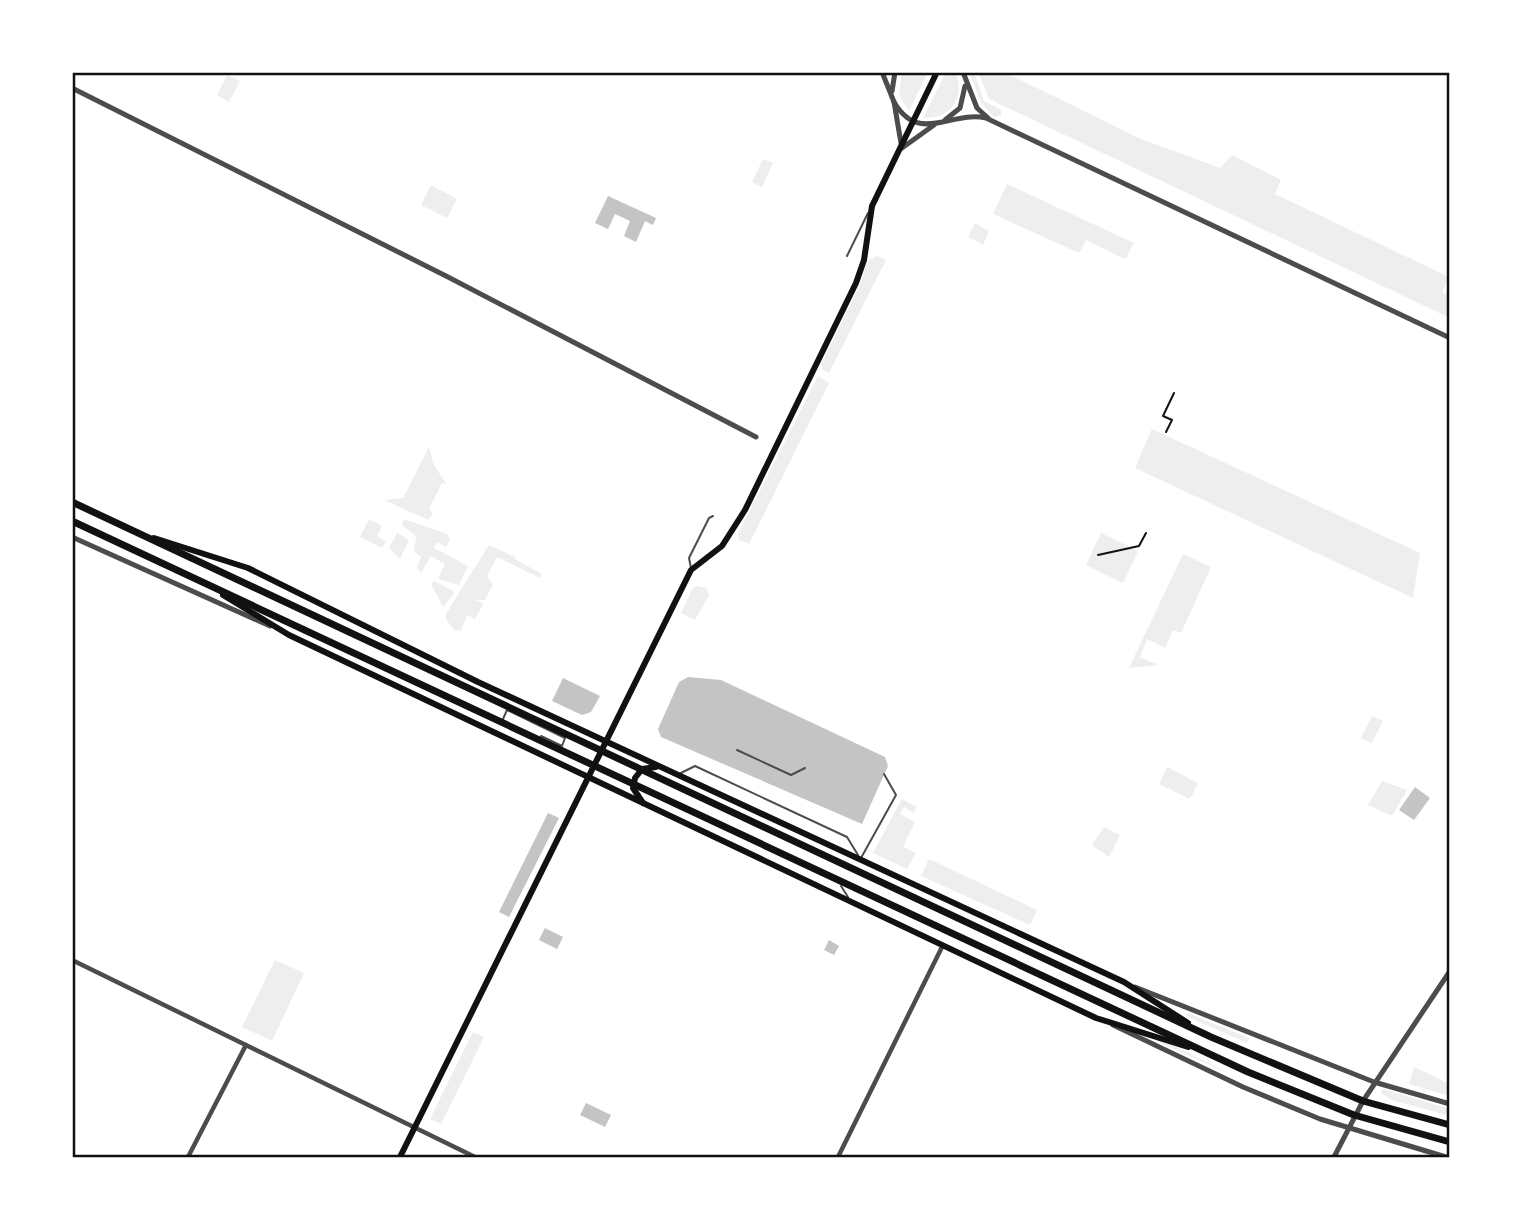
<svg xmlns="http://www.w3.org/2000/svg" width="1522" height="1229" font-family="'Sofia Sans Condensed',sans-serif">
<rect width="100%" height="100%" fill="#fff"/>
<g fill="#eee">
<polygon points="902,72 928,72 909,111 899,95"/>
<path d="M 946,72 L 955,72 C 967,96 950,120 923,118 Z"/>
<polygon points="969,72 974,72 984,101 1001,110 1001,115 994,117 981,103"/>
<polygon points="978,72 1004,72 1141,139 1220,168 1232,155 1281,180 1275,194 1449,277 1442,292 1450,297 1450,318 989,99"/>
<polygon points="227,75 240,81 229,102 217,95"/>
<polygon points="763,159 773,163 762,187 752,182"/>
<polygon points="1007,184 1134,243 1125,259 1086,240 1079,253 993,214"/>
<polygon points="431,185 457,199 447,218 421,205"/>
<polygon points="975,223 989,231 983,245 968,237"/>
<polygon points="877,256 886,260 829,373 823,370 821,364 860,285 868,260"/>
<polygon points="818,376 829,383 749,544 739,540 738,534"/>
<polygon points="1152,429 1420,553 1413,598 1135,468"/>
<polygon points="429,447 433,463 446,484 442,483 429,509 433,514 428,520 384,500 403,498"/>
<polygon points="369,519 382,526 377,536 386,541 382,548 360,537"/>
<polygon points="404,519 447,534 450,539 446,547 437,542 434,548 468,566 459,585 438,579 445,564 431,556 421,573 417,567 421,557 414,552 416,536 402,525"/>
<polygon points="397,533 409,540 400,559 389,548"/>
<polygon points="1101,533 1138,551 1123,583 1086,565"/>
<polygon points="489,545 515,557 516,560 542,574 540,578 497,557 487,576 493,585 485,600 474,600 484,603 475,619 467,615 461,631 454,630 446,619 446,614"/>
<polygon points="1183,554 1211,567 1181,633 1173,630 1165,648 1147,639 1140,657 1158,665 1129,668"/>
<polygon points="434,581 455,592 443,607 431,584"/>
<polygon points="697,586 707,588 709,595 695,620 681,613 693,588"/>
<polygon points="1372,716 1383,721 1372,743 1361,738"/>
<polygon points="1167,767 1198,783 1190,799 1159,784"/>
<polygon points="1382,781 1407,790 1392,816 1368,805"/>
<polygon points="902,799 917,807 914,813 904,807 900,814 915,822 903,847 916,853 907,869 873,853"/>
<polygon points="1104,827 1120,835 1109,857 1092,845"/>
<polygon points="929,859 1037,910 1030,925 921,876"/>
<polygon points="275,960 304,973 272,1041 242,1027"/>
<polygon points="1188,1013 1190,1014 1249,1038 1247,1043 1186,1016"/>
<polygon points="473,1032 484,1037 441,1124 430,1119"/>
<polygon points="1162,1041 1170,1044 1237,1077 1158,1042"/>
<polygon points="1414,1067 1450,1084 1450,1096 1409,1084"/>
<polygon points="1383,1089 1450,1109 1450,1116 1392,1100 1381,1093"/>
</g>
<g fill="#c4c4c4">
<polygon points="608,196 656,218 653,225 645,221 636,242 624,236 630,221 615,214 608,229 595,223"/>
<polygon points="688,677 721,680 885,757 888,766 862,824 661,737 658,729 679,682"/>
<polygon points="563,678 600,696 591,712 582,715 552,701"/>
<polygon points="1415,787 1430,798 1414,820 1399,810"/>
<polygon points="548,813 559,818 509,917 499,912"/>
<polygon points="545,928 563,937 557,949 539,940"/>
<polygon points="829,940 839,946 834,955 824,950"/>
<polygon points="586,1103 611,1115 605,1127 580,1115"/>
</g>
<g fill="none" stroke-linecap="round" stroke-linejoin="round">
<g stroke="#111" stroke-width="2">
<polyline points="1166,432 1172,420 1163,416 1174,393"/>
<polyline points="1098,555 1139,546 1146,533"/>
</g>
<g stroke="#4c4c4c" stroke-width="2">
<polyline points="847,256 868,213"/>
<polyline points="691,568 689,558 709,518 713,516"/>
<polyline points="503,719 507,710 565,738 562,746 541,736"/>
<polyline points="737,750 791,775 805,768"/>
<polyline points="681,773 695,766 847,837 858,855"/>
<polyline points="861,858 896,795 884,774"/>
<polyline points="841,886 848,897"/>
</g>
<g stroke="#4c4c4c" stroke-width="4.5">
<polyline points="72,960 475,1157"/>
<polyline points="188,1157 246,1045"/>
<polyline points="838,1157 943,945"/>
</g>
<g stroke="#4c4c4c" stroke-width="5">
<polyline points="882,72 894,102 901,143"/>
<polyline points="963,72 977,108 988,118"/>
<polyline points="72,88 448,277 756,437"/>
<polyline points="892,91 895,72"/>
<path d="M 894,102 C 919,145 951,110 986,118 L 1450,338"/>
<polyline points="945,120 960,108 965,86"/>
<polyline points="902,148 934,125"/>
<polyline points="72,537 270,626"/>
<polyline points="1135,987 1374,1082 1450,1104"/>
<polyline points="1113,1025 1243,1087 1320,1119 1446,1157"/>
<polyline points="1334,1157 1363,1101 1450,971"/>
</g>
<g stroke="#111" stroke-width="6">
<polyline points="154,538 248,568 478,682 1124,982 1188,1023"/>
<polyline points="223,595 289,635 1096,1018 1188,1047"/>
<polyline points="643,803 633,788 635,778 642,769 656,767"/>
<polyline points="400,1157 691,570 722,546 745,510 856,283 864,260 872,206 937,72"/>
</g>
<g stroke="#111" stroke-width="7">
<polyline points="72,502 1211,1037 1363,1101 1450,1125"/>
<polyline points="72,521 1248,1072 1354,1115 1450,1142"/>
</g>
</g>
<rect width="1522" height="1229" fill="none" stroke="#ffffff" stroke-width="147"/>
<rect x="74" y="74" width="1374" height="1082" fill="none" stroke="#111" stroke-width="2.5"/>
</svg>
